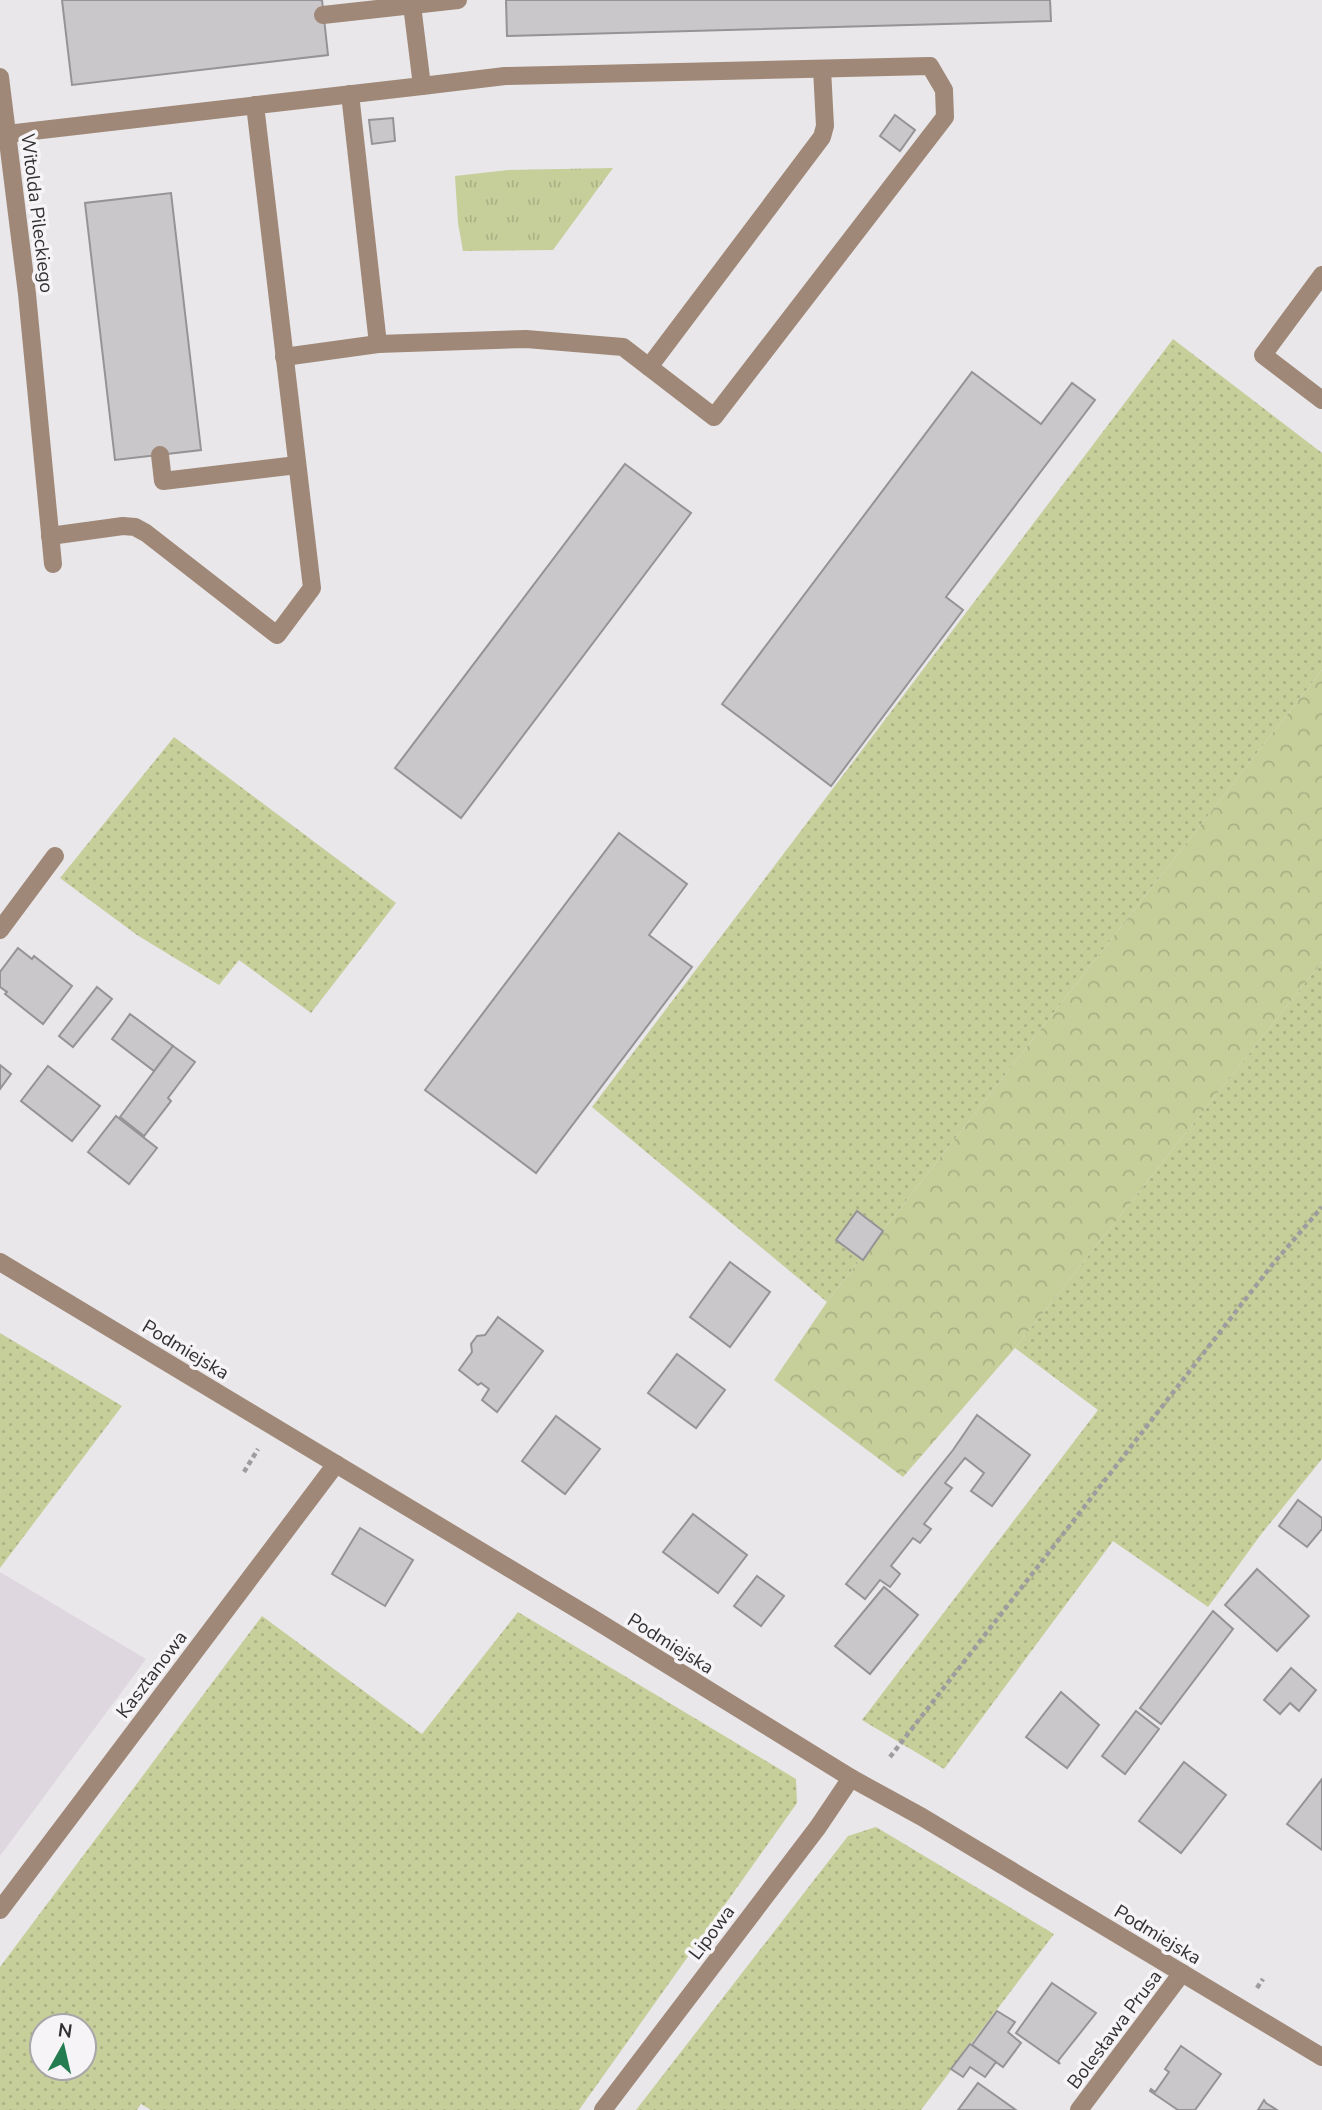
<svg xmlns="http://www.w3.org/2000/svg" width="1322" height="2110" font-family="'Nunito Sans',sans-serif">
<defs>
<pattern id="grass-dots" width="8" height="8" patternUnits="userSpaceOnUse" patternTransform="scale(1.75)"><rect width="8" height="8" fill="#c6ce9a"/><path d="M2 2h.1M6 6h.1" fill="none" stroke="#abb185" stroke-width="1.8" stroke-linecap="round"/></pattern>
<pattern id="forest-crowns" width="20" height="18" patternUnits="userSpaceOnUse" patternTransform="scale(1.75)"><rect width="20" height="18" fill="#c6ce9a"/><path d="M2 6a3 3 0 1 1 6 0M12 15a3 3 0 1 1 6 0" fill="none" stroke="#abb185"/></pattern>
<pattern id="park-tufts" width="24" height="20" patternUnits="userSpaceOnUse" patternTransform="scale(1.75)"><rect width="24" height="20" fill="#c6ce9a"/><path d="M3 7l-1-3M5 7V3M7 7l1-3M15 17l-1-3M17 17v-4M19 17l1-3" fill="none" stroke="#abb185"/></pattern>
</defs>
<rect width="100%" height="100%" fill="#e9e7ea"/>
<polygon fill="#dfd7e0" points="0,1572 146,1659 0,1856"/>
<g fill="url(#grass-dots)" fill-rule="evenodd">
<polygon points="1173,339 1322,453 1322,670 827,1302 592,1107"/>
<polygon points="174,737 396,903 311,1013 239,960 219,985 137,935 60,878"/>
<polygon points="1322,962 1322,1459 1262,1533 1208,1607 1113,1541 944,1769 862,1720 1098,1410 1015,1348"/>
<polygon points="0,1333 122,1406 0,1568"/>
<path d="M 518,1612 L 796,1779 L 797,1803 L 579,2110 L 151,2110 L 141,2104 L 137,2110 L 0,2110 L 0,1967 L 262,1616 L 422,1734 ZM 42,2026 L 84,2026 L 84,2068 L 42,2068 Z"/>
<polygon points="876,1827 1054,1934 921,2110 636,2110 848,1836"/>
</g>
<polygon fill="url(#forest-crowns)" points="1322,670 1322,962 1015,1348 903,1477 774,1380 827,1302"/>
<polygon fill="url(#park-tufts)" points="613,168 553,250 463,251 458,223 455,176 508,170"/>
<g fill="#cac7ca" stroke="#969396" stroke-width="2">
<polygon points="62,0 322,0 328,55 72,85"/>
<polygon points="506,0 1050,0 1051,21 507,36"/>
<polygon points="895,115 915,130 900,151 880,136"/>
<polygon points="393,118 395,141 372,144 369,120"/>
<polygon points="171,193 201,450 115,460 85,203"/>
<polygon points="972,372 1041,424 1072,383 1095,400 946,597 963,610 831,786 722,704"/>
<polygon points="625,464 691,513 461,818 395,768"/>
<polygon points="619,833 687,884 649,935 692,967 536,1173 425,1090"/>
<polygon points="18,948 32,959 34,956 72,986 43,1024 5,994 7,992 0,987 0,972"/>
<polygon points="97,987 112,999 73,1047 59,1036"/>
<polygon points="130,1014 173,1046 154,1071 112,1039"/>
<polygon points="173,1046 195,1062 168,1098 171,1101 144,1136 120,1117"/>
<polygon points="0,1065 11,1074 0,1089"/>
<polygon points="48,1066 100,1106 72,1141 21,1101"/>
<polygon points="116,1116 157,1148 129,1184 88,1152"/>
<polygon points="857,1211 883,1231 863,1260 836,1240"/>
<polygon points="730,1262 770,1292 730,1347 690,1317"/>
<polygon points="498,1317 543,1351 497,1412 482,1400 489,1389 481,1383 478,1385 459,1370 472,1352 471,1344 477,1336 485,1335"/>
<polygon points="677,1354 725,1390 696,1428 648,1393"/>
<polygon points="977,1415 1030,1455 992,1506 971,1491 984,1473 965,1458 945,1483 952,1488 924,1524 931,1529 920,1543 913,1538 891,1566 900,1574 890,1587 880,1580 865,1599 846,1584 953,1450"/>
<polygon points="556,1416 600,1449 565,1494 522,1461"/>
<polygon points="1298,1500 1322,1518 1322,1529 1307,1547 1279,1526"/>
<polygon points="693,1514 747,1555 718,1593 663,1552"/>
<polygon points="360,1528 413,1560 385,1606 332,1574"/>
<polygon points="1257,1569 1309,1616 1277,1651 1225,1605"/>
<polygon points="757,1576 784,1596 761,1626 734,1606"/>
<polygon points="884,1587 918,1615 870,1674 835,1646"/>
<polygon points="1213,1611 1233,1629 1161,1724 1140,1708"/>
<polygon points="1291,1668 1316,1690 1299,1711 1290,1703 1280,1714 1264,1700"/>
<polygon points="1061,1692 1099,1725 1067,1768 1026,1737"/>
<polygon points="1136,1711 1159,1729 1125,1774 1102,1756"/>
<polygon points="1184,1762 1226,1795 1181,1853 1139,1821"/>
<polygon points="1322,1779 1322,1850 1287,1824"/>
<polygon points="1052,1983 1096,2013 1058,2061 1060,2064 1016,2033"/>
<polygon points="997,2011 1015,2022 1008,2032 1021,2043 1003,2067 972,2045"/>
<polygon points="970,2044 996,2062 985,2077 970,2067 963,2077 951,2069"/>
<polygon points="1181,2046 1221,2074 1195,2110 1178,2110 1150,2091 1151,2089 1155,2092 1169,2072 1165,2069"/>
<polygon points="978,2083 1016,2110 958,2110"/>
<polygon points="1264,2100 1266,2103 1277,2110 1258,2110"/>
</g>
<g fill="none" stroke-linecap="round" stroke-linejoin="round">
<g stroke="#9e9c9e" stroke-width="4.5" stroke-dasharray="5 3.5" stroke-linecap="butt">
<polyline points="244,1472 258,1449"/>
<polyline points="890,1757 1272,1265 1322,1207"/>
<polyline points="1257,1988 1263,1979"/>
</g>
<g stroke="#9f8877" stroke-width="18">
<polyline points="323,15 458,0"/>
<polyline points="0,77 27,294 53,564"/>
<polyline points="350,94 378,344"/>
<polyline points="7,134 422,86 412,5"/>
<polyline points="1322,275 1263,355 1322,400"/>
<polyline points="284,357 378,344 526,339 623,347 714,417 945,117 944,90 930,66 505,76 422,86"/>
<polyline points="649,367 822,137 825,126 822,69"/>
<polyline points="160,455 163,481 297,465"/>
<polyline points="50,536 123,526 135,527 146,533 277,635 312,588 255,105"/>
<polyline points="0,930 55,856"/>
<polyline points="0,1262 592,1618 851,1778 922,1817 1322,2057"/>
<polyline points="0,1910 336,1464"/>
<polyline points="603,2110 818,1827 851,1778"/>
<polyline points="1079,2110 1182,1973"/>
</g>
</g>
<g text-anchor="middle" stroke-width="7" stroke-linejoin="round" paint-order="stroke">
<g font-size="19" fill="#323132" stroke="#f7f4f7">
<text transform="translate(38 213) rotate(83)" y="7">Witolda Pileckiego</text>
<text transform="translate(186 1349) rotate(31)" y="7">Podmiejska</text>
<text transform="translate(671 1643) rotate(32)" y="7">Podmiejska</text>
<text transform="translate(151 1674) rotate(-53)" y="7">Kasztanowa</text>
<text transform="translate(711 1932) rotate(-53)" y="7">Lipowa</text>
<text transform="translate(1158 1934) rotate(31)" y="7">Podmiejska</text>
<text transform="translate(1114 2029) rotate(-53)" y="7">Bolesława Prusa</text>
</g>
</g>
<g transform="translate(63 2047) rotate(8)"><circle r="33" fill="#f7f4f7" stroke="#a8a6a8" stroke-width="2"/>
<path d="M0-5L12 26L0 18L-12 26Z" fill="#257c50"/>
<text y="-10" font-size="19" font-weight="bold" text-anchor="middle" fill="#323132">N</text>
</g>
</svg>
